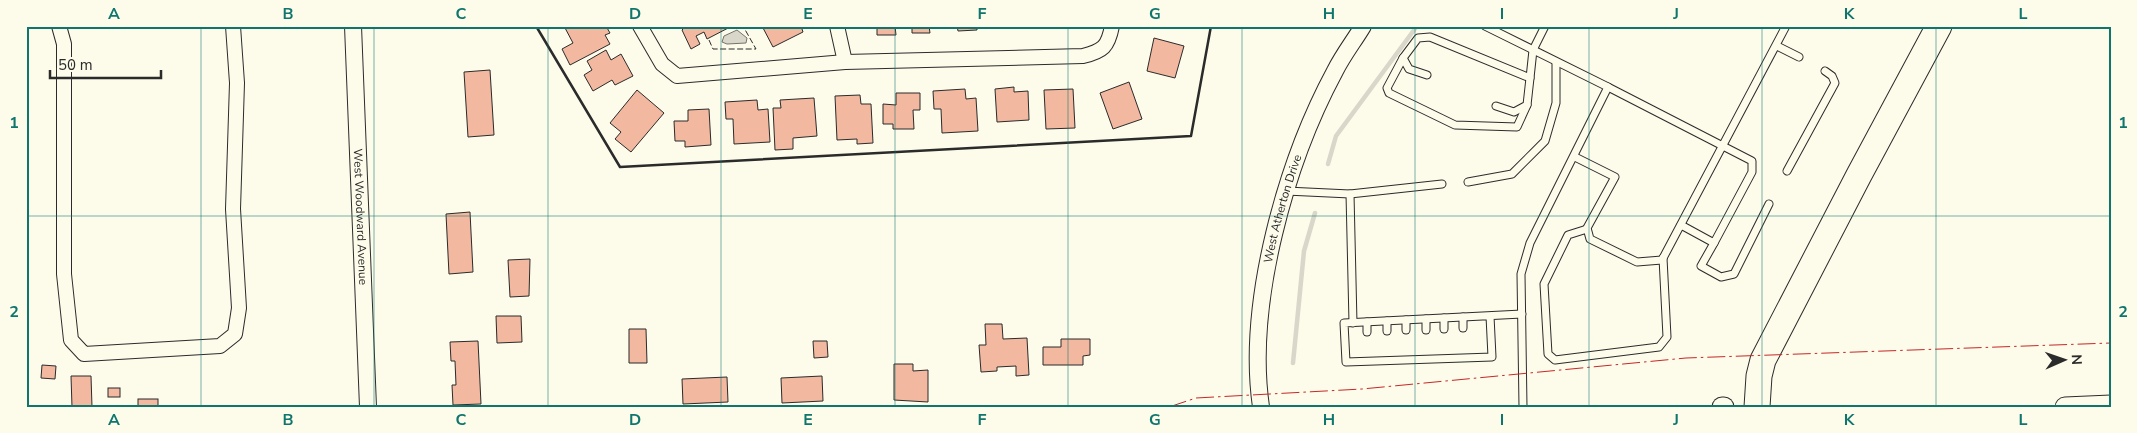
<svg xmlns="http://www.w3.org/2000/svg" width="2137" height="433" font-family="'Nunito Sans',sans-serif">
<rect width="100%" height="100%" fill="#fdfbea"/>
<polygon fill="#d8d7c9" stroke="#74746e" points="737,30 747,38 746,43 727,44 722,42 724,36"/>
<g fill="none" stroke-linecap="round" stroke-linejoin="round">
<g stroke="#d8d7c9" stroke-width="4.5">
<polyline points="1328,164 1336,136 1417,26"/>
<polyline points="1293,363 1304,251 1315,213"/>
</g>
</g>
<g fill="#f2b8a0" stroke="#2b2b2b">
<polygon points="564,26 606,26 610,33 605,35 610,44 570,65 562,49 573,43"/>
<polygon points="686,26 732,26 707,39 704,32 696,36 700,44 691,49 682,30"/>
<polygon points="762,26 801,26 803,32 773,47"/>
<polygon points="877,26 895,26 896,35 877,35"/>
<polygon points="912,26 929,26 930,33 912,33"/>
<polygon points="957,26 977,26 977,30 958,31"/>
<polygon points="1154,38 1184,46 1175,78 1147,71"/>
<polygon points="606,50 611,60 621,54 633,76 615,85 612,80 593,91 584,75 592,70 587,61"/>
<polygon points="490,70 494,135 468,137 464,72"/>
<polygon points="1129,82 1142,119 1113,129 1100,93"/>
<polygon points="1014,87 1014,92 1028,91 1029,120 997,122 995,89"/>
<polygon points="965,89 966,99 976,98 978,131 942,133 941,109 934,109 933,91"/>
<polygon points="1073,89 1075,128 1046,129 1044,90"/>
<polygon points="637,90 664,113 631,152 615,139 621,132 610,123"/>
<polygon points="896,93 920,93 920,110 913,110 914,129 893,129 893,124 883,124 883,104 896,105"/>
<polygon points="860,95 861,104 871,104 873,143 857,144 857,139 837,140 835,96"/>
<polygon points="814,98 817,136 793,138 793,149 775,150 773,108 781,108 780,100"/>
<polygon points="757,100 758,110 768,109 770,142 734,144 733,119 726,119 725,102"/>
<polygon points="709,109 711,145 685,147 685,141 675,141 674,121 688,121 688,110"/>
<polygon points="470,212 473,272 449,274 446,214"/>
<polygon points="530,259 529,296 510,297 508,260"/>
<polygon points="496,316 521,316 522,342 497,343"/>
<polygon points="985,324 1002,324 1003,339 1027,338 1029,375 1016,376 1016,366 997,367 997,371 981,372 979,345 986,345"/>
<polygon points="629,329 646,329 647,363 629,363"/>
<polygon points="1061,339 1090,339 1090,355 1083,356 1083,365 1043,365 1043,347 1061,347"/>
<polygon points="478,341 481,404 453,405 452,385 456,385 455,361 451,361 450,342"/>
<polygon points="813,341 827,341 828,357 814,358"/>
<polygon points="894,364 913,364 913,371 928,370 928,402 894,400"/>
<polygon points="42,365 56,366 55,379 41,378"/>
<polygon points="71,376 91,376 92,407 72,407"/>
<polygon points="822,376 823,401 782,403 781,378"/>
<polygon points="727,377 728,402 683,404 682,379"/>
<rect x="108" y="388" width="12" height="9"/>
<rect x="138" y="399" width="20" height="8"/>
</g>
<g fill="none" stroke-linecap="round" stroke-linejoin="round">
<defs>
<g id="service">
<polyline points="1485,26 1608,87 1530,243 1521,274 1523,407"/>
<polyline points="1777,46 1799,57"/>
<polyline points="1403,58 1387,88 1389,93 1455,125 1517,127 1527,105"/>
<polyline points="1427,75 1409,69 1403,58 1418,38 1430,37 1530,78 1533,50 1545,26"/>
<polyline points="1608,87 1752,161 1752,172 1714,243 1681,225"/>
<polyline points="1496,106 1514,112 1527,105 1530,78"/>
<polyline points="1575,157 1615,177 1587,228 1590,239 1637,262 1662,260 1786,26"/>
<polyline points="1787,171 1835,83 1832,76 1825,71"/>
<polyline points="1468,182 1512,174 1545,141 1556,103 1556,62"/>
<polyline points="1286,191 1350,194 1442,184"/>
<polyline points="1350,194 1353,323"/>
<polyline points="1587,229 1568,235 1544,284 1548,354 1555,360 1659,347 1667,337 1663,258"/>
<polyline points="1714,243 1701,266 1721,277 1734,274 1769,204"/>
<polyline points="1490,316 1492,357 1346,362 1344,323 1522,314"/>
<polyline points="1463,317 1463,328"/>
<polyline points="1444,318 1444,329"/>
<polyline points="1426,319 1426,330"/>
<polyline points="1406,320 1406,330"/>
<polyline points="1387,321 1387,331"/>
<polyline points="1367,322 1367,332"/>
</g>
<g id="minor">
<polyline points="59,26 64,44 64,274 71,340 84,354 220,346 235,334 239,308 233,209 237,83 233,26"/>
<path d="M 640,26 L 662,64 L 677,76 L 845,62 L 1083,56 C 1103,51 1108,47 1112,26"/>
<polyline points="837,26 845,62"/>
</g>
<g id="tertiary">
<path id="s1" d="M 353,26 L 368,407"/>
<path id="s2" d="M 1261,407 C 1246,303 1286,162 1335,71 C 1343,55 1354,41 1363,26"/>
</g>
<g id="secondary">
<polyline points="1722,407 1724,407"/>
<polyline points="2065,407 2111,405"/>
</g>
<polyline id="motorway" points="1757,407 1759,376 1763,360 1859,175 1939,26"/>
</defs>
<use href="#service" stroke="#2b2b2b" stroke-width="9"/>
<use href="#minor" stroke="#2b2b2b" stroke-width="16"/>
<use href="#tertiary" stroke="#2b2b2b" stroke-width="18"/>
<use href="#secondary" stroke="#2b2b2b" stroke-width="21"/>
<use href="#motorway" stroke="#2b2b2b" stroke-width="27"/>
<use href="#service" stroke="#fdfbea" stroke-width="7"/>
<use href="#minor" stroke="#fdfbea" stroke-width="14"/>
<use href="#tertiary" stroke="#fdfbea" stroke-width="16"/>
<use href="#secondary" stroke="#fdfbea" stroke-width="19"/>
<use href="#motorway" stroke="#fdfbea" stroke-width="25"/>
<polyline stroke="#2b2b2b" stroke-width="1" stroke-dasharray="6 2.5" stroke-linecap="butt" points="709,40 713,49 756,49 743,26"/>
<polyline stroke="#2b2b2b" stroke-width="2.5" points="536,26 620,167 1191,136 1211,26"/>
<polyline stroke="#c62828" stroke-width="1" stroke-dasharray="18 4 2.5 4" stroke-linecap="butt" points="1169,407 1196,398 1362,389 1686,358 2111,343"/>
</g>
<path fill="none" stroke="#0f766e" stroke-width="1" stroke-opacity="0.55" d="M 201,26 L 201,407M 374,26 L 374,407M 548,26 L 548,407M 721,26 L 721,407M 895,26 L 895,407M 1068,26 L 1068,407M 1242,26 L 1242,407M 1415,26 L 1415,407M 1589,26 L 1589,407M 1762,26 L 1762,407M 1936,26 L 1936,407M 26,216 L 2111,216"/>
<g text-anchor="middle" stroke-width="4" stroke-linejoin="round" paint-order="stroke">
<g font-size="12" fill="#2b2b2b" stroke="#fdfbea">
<text dy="4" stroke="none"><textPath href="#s2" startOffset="201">West Atherton Drive</textPath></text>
<text dy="4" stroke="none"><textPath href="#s1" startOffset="191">West Woodward Avenue</textPath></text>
</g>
</g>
<rect width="2137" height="433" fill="none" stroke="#fdfbea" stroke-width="55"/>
<g transform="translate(2064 360) rotate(88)" stroke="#fdfbea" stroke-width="4" paint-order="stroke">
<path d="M0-4L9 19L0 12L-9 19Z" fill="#2b2b2b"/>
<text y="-8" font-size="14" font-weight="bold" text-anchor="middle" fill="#2b2b2b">N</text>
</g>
<path d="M50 70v8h111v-8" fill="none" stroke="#2b2b2b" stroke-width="2.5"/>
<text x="58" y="70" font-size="15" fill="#2b2b2b" stroke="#fdfbea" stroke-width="4" paint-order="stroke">50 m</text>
<rect x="28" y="28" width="2082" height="378" fill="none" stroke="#0f766e" stroke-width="2"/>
<g font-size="16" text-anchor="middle" font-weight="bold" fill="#0f766e">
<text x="114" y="19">A</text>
<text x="288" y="19">B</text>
<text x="461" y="19">C</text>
<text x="635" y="19">D</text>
<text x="808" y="19">E</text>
<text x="982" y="19">F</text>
<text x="1155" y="19">G</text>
<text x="1329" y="19">H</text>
<text x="1502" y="19">I</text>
<text x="1676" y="19">J</text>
<text x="1849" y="19">K</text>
<text x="2023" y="19">L</text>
<text x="14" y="128">1</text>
<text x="2123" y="128">1</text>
<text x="14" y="317">2</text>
<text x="2123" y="317">2</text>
<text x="114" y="425">A</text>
<text x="288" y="425">B</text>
<text x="461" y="425">C</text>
<text x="635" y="425">D</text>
<text x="808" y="425">E</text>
<text x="982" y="425">F</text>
<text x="1155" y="425">G</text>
<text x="1329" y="425">H</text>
<text x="1502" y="425">I</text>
<text x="1676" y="425">J</text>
<text x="1849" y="425">K</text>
<text x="2023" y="425">L</text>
</g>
</svg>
